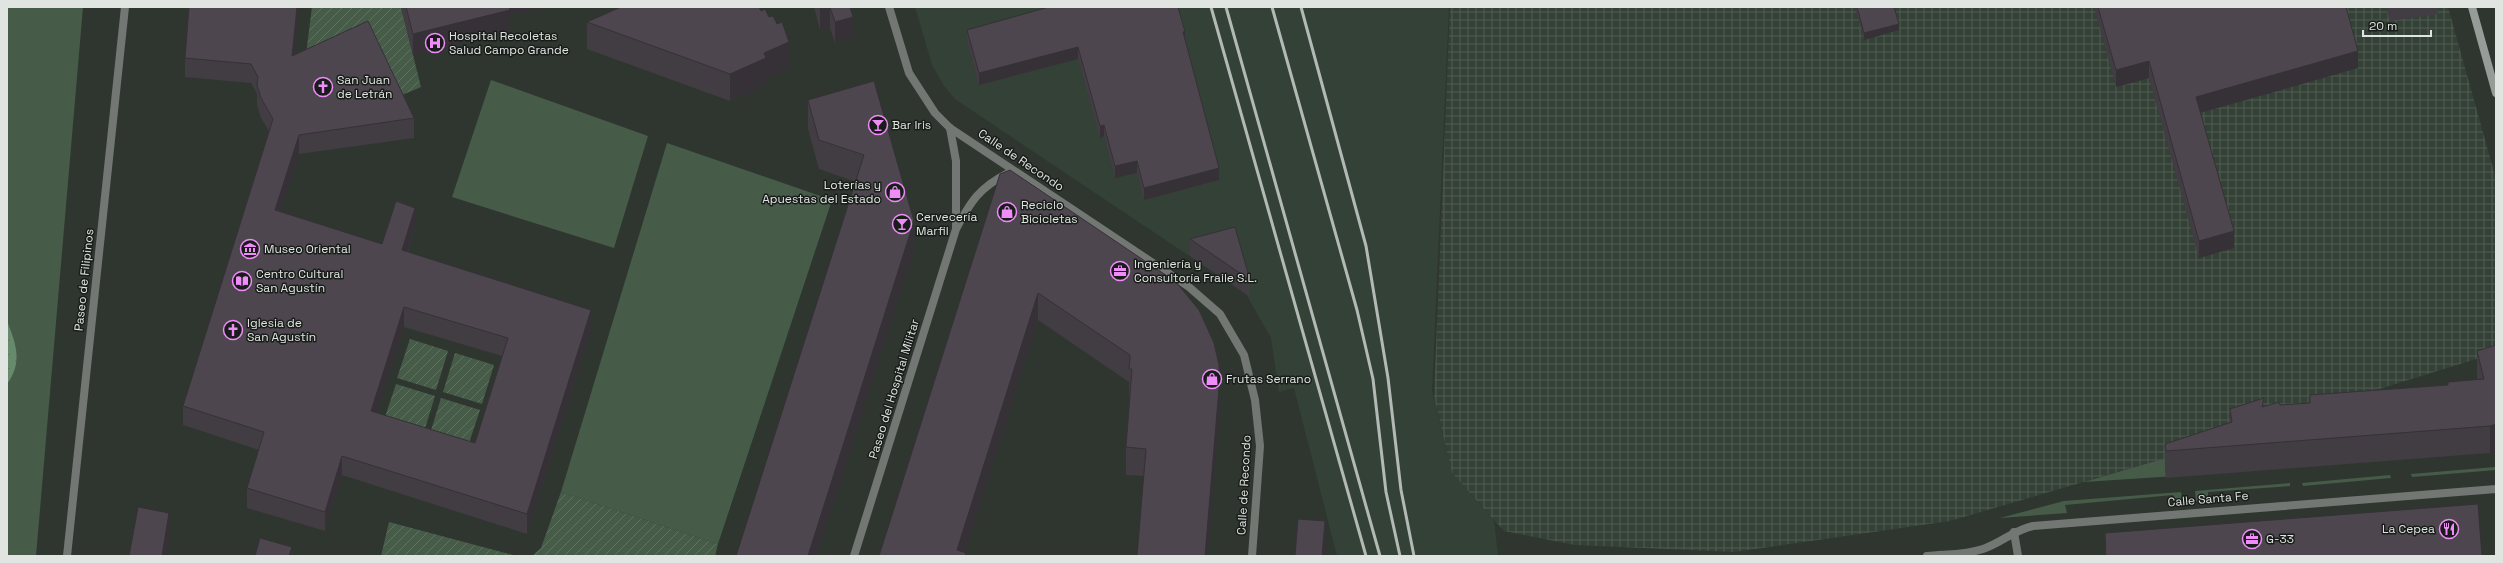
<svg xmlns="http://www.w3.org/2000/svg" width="2503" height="563" font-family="'Space Grotesk',sans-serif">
<defs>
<pattern id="industrial-grid" width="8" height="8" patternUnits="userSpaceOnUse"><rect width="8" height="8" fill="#344136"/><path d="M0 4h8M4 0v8" fill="none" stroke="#515c53"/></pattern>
<pattern id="garden-furrows" width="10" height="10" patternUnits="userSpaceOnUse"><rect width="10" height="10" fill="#465c49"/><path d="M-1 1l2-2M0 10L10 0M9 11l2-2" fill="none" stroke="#607363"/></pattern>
<pattern id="water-ripples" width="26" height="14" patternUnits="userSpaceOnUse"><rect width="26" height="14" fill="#688a6c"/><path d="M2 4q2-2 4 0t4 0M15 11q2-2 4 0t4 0" fill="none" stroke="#5b725e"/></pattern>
</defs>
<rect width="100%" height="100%" fill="#2f362f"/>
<polygon fill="#344136" points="915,7 1449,7 1432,391 1452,473 1494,520 1498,556 1337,556 1294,388 1279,392 1271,338 1246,294 955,99 944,86 932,65"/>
<polygon fill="url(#industrial-grid)" points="1450,7 2448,7 2496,179 2496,353 2327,405 2176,455 1950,521 1734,552 1575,545 1504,531 1452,473 1434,397"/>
<g fill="#465c49">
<polygon points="7,7 83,7 36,556 7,556"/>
<polygon points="491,80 648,136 614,248 452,197"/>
<polygon points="667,143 832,200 718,544 561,492"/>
<polygon points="2176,455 2176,476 2084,482"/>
<polygon points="2495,467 2496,470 2412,477 2411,474"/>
<polygon points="2390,475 2391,478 2303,486 2302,483"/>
<polygon points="2290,483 2290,486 2208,492 2208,500 2196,501 2195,491"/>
<polygon points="2181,492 2183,503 2174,503 2173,495 2065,505 2067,513 2000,518 2064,501"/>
</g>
<g fill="url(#garden-furrows)">
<polygon points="312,7 401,7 421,87 395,98 304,70"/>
<polygon points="410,339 448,351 436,390 397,378"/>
<polygon points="455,353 494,365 482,404 443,392"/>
<polygon points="396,384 435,396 423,435 383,423"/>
<polygon points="441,398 480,410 467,449 429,437"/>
<polygon points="561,492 718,544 715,556 532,556 541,548"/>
<polygon points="389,522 517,556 381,556"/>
</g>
<path fill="url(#water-ripples)" d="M 7,321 C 16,344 23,362 7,384 Z"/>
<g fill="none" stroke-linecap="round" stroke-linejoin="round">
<g stroke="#737773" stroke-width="8">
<polyline points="950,128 956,161 956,228"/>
<polyline points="2014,532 2018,556"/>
<path d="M 854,556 L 956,229 C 971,201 979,188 1008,173"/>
<path d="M 1927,556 C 1946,554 1965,555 1983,549 C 2001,543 2014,530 2033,526 L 2496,489"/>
</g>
<g stroke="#737773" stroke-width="8">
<polyline points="889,7 909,73 935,113 950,128 1189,287 1220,314 1244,355 1255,400 1260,446 1252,556"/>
<polyline points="67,556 125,7"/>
</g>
<polyline stroke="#969c97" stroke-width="8" points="2472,7 2496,93"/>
<g stroke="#b3b9b4" stroke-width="3">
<polyline points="1211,7 1366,556"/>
<polyline points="1226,7 1380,556"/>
<polyline points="1272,7 1357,310 1373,379 1386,492 1400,556"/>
<polyline points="1301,7 1366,246 1388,378 1401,490 1414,556"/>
</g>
</g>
<g fill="#423c43" fill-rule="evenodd">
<path d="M 189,7 L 299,7 L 294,55 L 414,118 L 414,138 L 299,154 L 280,212 L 382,244 L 415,227 L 408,252 L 591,329 L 527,534 L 342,475 L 325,531 L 247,508 L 247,488 L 259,450 L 183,425 L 183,406 L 269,131 L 261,118 L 257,105 L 257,94 L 251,83 L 185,77 L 185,58 ZM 404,327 L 502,356 L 475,443 L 376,413 Z"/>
<polygon points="401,7 542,7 510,15 510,31 413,55"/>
<polygon points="814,7 850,7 853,38 835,43 830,28 820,30"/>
<polygon points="1855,7 1894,7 1899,30 1864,40"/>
<polygon points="2094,7 2346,7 2358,68 2200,113 2234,248 2199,258 2149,78 2116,87"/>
<polygon points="2386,7 2438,7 2438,14 2390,21"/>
<polygon points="587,22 789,68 766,78 766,85 730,101 587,49"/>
<polygon points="967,30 1185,41 1219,180 1144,200 1137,173 1115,178 1104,136 1100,138 1078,59 979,85 967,41"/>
<polygon points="874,81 914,250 856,182 819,169 808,129 808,100"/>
<polygon points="1000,174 1219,415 1144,476 1126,475 1126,447 1130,396 1129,396 1129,382 1038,320 965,553 966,556 879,556"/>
<polygon points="1190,239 1250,280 1250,297 1190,256"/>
<polygon points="2496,345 2490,453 2166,478 2165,470 2165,444 2230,423 2230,409 2310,403 2448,385 2477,380 2477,351"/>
<polygon points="2105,533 2482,556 2105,556"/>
</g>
<g fill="#363137">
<polygon points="297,7 299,7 292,76 292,56"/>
<polygon points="506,7 542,7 510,15 510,31 413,55 413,34"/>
<polygon points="830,7 830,28 820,30 820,9"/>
<polygon points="853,17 853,38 835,43 835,22"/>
<polygon points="1899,24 1899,30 1864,40 1864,33"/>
<polygon points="1183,32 1185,32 1185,43"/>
<polygon points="789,42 789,68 766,78 766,85 730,101 730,74 764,53"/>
<polygon points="1078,47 1078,59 979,85 979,73"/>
<polygon points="2358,51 2358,68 2196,114 2196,97"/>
<polygon points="2149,61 2149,78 2116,87 2116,70"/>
<polygon points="1104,125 1104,136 1100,138 1100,126"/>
<polygon points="299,135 299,154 275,229 275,210"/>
<polygon points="1137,161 1137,173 1115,178 1115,166"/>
<polygon points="1219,168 1219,180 1144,200 1144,188"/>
<polygon points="415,208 415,227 402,270 402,250"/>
<polygon points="914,221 914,250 817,556 808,556"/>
<polygon points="2234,231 2234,248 2199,258 2199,241"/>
<polygon points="1038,293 1038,320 964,556 957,550"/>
<polygon points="404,307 404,327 371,431 371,411"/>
<polygon points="591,310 591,329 527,534 527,514"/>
<polygon points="1219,388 1219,415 1208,556 1205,556"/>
<polygon points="2496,424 2496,450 2490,453 2490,426"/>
<polygon points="342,456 342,475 325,531 325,512"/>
<polygon points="169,513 169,540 166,556 162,556"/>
<polygon points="1325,521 1325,552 1324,556 1322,556"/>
<polygon points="292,547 292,556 289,556"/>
</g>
<g fill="#4d464e" stroke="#363137" fill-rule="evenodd">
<path d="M 189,7 L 297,7 L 292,56 L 368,21 L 414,118 L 299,135 L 275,210 L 382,244 L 396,201 L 415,208 L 402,250 L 591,310 L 527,514 L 342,456 L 325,512 L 247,488 L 264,432 L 183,406 L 273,119 L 261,98 L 257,85 L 258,77 L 251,64 L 185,58 ZM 404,307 L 508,338 L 475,443 L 371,411 Z"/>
<polygon points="406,7 509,7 510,10 413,34"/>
<polygon points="621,7 759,7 761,11 765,9 769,17 773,16 777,24 782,22 789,42 764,53 766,58 730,74 587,22"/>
<polygon points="820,7 830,7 820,9"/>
<polygon points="830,7 850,7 853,17 835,22"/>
<polygon points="1049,7 1178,7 1185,32 1183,32 1219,168 1144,188 1137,161 1115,166 1104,125 1100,126 1078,47 979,73 967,30"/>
<polygon points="1857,7 1894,7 1899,24 1864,33"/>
<polygon points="2098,7 2346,7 2358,51 2196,97 2234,231 2199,241 2149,61 2116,70"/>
<polygon points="874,81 914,221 808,556 736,556 864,155 819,140 808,100"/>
<polygon points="1010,170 1176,282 1199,310 1214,343 1219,365 1219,388 1205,556 1137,556 1146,449 1126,447 1132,369 1129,369 1130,358 1130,355 1038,293 957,550 966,553 965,556 879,556 1000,174"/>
<polygon points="1235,227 1250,280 1190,239"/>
<polygon points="2496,345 2496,424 2490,426 2166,451 2165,444 2232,422 2230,409 2264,398 2262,407 2279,402 2280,405 2310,403 2310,395 2448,385 2448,382 2484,379 2477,351"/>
<polygon points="2478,504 2482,556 2106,556 2105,533"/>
<polygon points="138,507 169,513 162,556 129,556"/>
<polygon points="1298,519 1325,521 1322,556 1295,556"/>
<polygon points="260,538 292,547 289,556 255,556"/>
</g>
<defs>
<symbol id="hospital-ring" viewBox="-11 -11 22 22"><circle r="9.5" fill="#191d1a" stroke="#ee8cf8" stroke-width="1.5"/><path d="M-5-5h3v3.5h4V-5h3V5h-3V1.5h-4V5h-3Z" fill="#ee8cf8"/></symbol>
<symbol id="church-ring" viewBox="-11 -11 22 22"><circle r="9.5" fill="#191d1a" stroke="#ee8cf8" stroke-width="1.5"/><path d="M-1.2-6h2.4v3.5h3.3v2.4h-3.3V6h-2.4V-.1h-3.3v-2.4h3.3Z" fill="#ee8cf8"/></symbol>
<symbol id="bar-ring" viewBox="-11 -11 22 22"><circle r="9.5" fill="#191d1a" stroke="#ee8cf8" stroke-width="1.5"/><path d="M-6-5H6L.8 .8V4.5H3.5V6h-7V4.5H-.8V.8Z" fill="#ee8cf8"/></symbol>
<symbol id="shop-ring" viewBox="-11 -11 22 22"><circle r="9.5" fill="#191d1a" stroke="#ee8cf8" stroke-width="1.5"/><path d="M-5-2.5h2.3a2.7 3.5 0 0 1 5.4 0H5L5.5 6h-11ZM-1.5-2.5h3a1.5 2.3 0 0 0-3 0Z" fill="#ee8cf8"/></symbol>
<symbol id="museum-ring" viewBox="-11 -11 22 22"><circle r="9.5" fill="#191d1a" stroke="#ee8cf8" stroke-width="1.5"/><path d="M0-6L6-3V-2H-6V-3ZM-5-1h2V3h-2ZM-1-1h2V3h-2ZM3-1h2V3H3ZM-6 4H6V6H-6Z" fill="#ee8cf8"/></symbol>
<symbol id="office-ring" viewBox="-11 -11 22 22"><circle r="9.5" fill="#191d1a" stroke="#ee8cf8" stroke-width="1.5"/><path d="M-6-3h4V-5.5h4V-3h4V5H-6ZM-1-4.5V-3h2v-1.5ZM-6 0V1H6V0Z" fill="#ee8cf8"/></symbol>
<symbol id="library-ring" viewBox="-11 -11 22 22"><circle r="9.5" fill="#191d1a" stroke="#ee8cf8" stroke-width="1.5"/><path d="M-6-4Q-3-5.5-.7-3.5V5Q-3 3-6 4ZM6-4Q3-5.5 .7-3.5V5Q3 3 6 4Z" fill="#ee8cf8"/></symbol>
<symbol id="restaurant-ring" viewBox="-11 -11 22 22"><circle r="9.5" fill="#191d1a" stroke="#ee8cf8" stroke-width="1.5"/><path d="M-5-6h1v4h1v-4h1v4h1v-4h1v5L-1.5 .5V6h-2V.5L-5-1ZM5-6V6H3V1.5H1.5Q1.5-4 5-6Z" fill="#ee8cf8"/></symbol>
</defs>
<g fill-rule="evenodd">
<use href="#hospital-ring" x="424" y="32" width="22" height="22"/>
<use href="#church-ring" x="312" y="76" width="22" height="22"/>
<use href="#bar-ring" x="867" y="114" width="22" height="22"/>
<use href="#shop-ring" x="884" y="181" width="22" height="22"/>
<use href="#shop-ring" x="996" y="201" width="22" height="22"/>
<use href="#bar-ring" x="891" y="213" width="22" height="22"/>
<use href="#museum-ring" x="239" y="238" width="22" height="22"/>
<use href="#office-ring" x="1109" y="260" width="22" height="22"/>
<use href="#library-ring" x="231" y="270" width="22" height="22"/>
<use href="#church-ring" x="222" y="319" width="22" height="22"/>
<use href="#shop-ring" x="1201" y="368" width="22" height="22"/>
<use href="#restaurant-ring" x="2438" y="518" width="22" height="22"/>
<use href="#office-ring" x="2241" y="528" width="22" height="22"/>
</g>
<g text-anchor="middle" stroke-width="3" stroke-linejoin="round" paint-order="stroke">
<g font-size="12" fill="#e0e5e1" stroke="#191d1a" text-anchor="start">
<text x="449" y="40">Hospital Recoletas<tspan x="449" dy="14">Salud Campo Grande</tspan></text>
<text x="337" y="84">San Juan<tspan x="337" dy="14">de Letrán</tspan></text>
<text x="892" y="129">Bar Iris</text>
<text x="881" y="189" text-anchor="end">Loterías y<tspan x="881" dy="14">Apuestas del Estado</tspan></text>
<text x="1021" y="209">Reciclo<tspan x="1021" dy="14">Bicicletas</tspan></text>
<text x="916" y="221">Cervecería<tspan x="916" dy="14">Marfil</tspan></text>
<text x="264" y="253">Museo Oriental</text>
<text x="1134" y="268">Ingeniería y<tspan x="1134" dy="14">Consultoría Fraile S.L.</tspan></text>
<text x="256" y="278">Centro Cultural<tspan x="256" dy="14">San Agustín</tspan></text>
<text x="247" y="327">Iglesia de<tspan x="247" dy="14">San Agustín</tspan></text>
<text x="1226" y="383">Frutas Serrano</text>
<text x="2435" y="533" text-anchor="end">La Cepea</text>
<text x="2266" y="543">G-33</text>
</g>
<g font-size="12" fill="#e0e5e1" stroke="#191d1a">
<text transform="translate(1021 160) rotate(34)" y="4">Calle de Recondo</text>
<text transform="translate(84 280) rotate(-84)" y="4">Paseo de Filipinos</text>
<text transform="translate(894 389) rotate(-73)" y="4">Paseo del Hospital Militar</text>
<text transform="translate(1244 485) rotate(-87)" y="4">Calle de Recondo</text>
<text transform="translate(2208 499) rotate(-5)" y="4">Calle Santa Fe</text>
</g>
</g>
<rect width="2503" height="563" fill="none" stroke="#e0e5e1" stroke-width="16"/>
<path d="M2363 30v6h68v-6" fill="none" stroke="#e0e5e1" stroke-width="2"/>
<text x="2369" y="30" font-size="12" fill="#e0e5e1" stroke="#191d1a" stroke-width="3" paint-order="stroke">20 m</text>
</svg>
